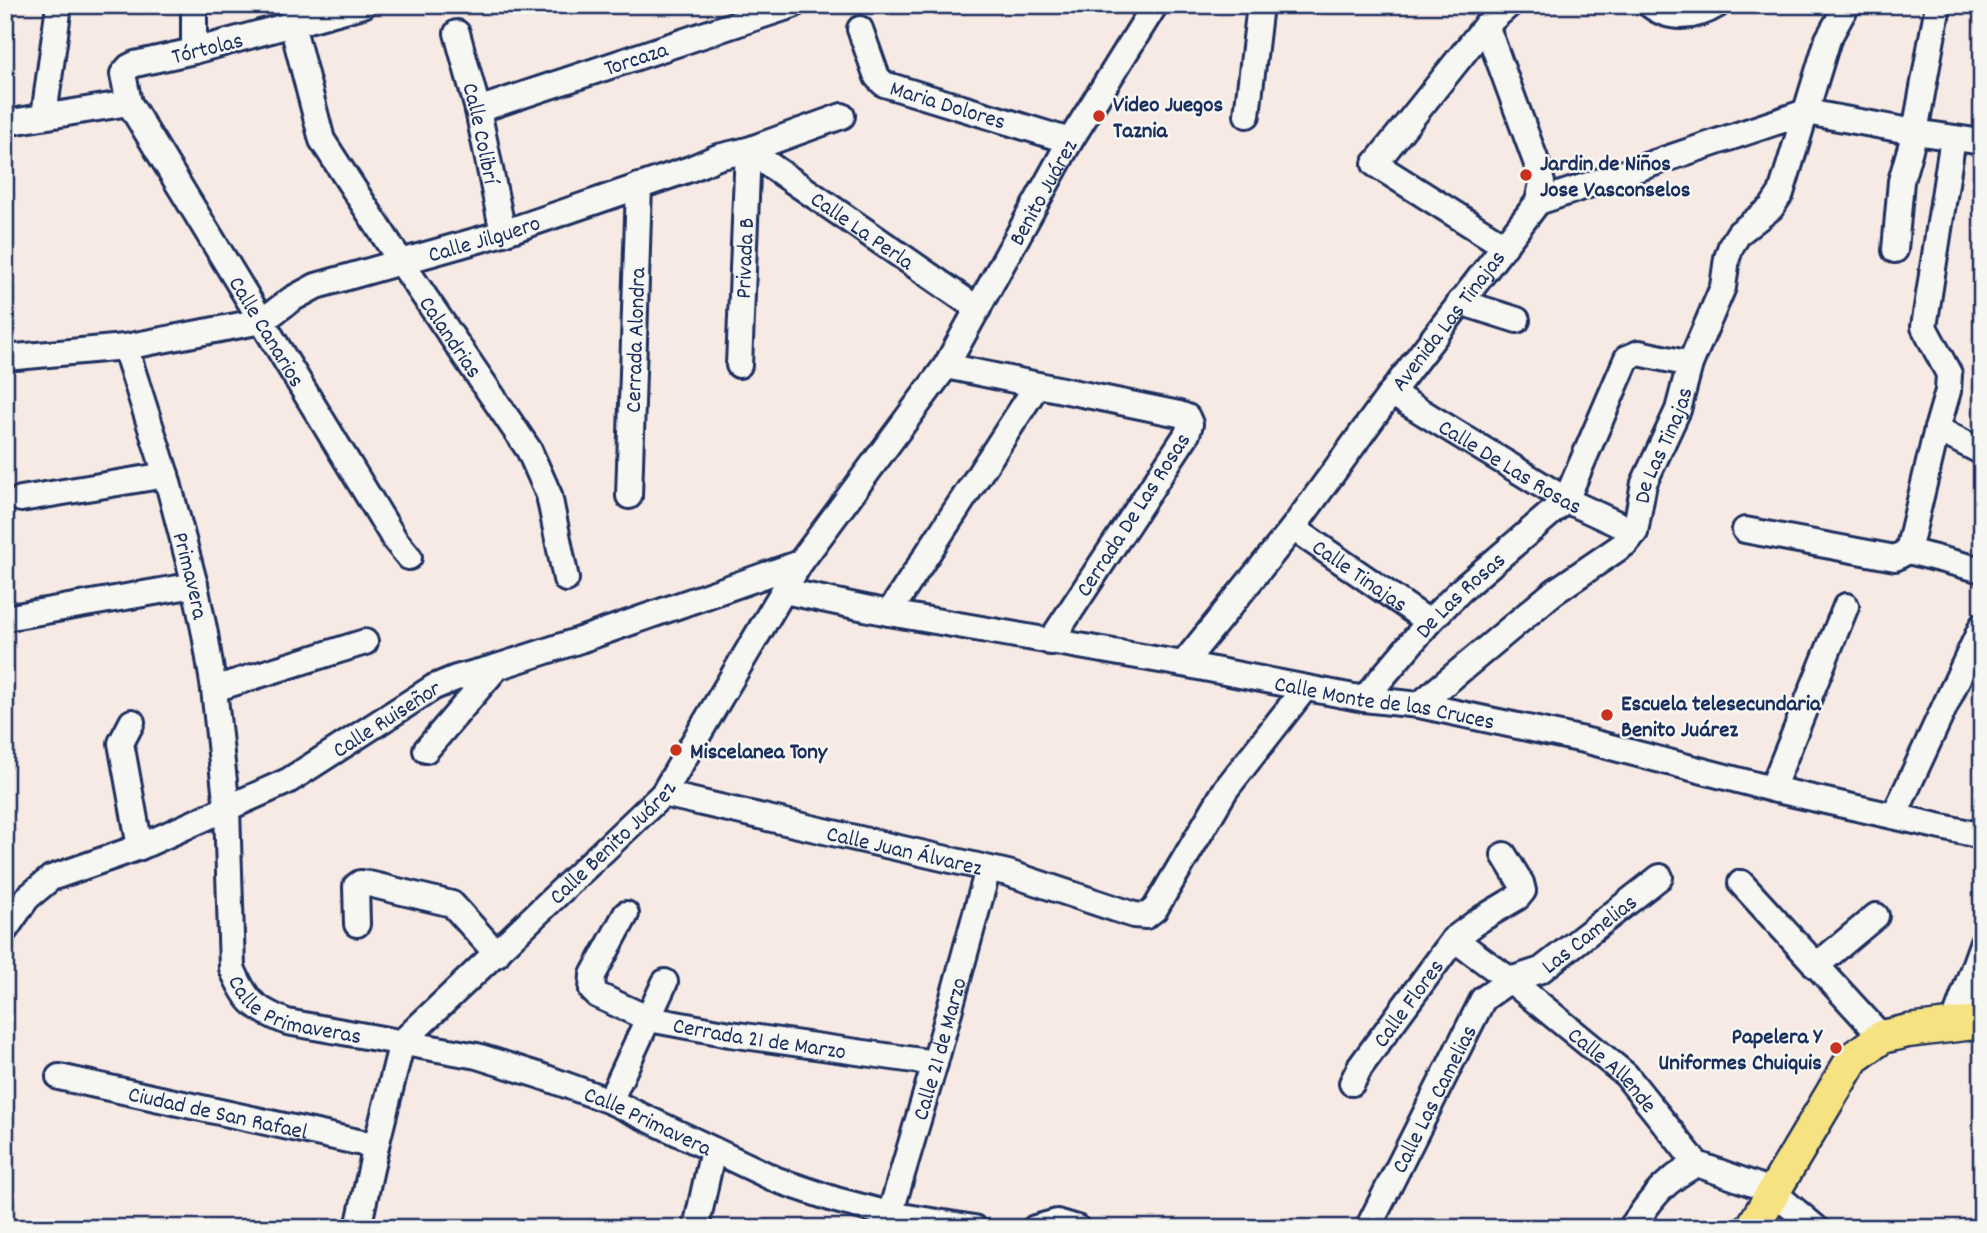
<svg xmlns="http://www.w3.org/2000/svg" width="1987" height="1233" font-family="Dekko,sans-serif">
<rect width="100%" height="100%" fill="#f7e9e3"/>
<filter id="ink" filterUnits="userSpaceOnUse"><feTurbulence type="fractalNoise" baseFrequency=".0143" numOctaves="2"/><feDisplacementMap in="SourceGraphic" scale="14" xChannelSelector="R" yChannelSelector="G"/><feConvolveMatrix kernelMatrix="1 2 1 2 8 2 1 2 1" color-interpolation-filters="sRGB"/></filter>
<g filter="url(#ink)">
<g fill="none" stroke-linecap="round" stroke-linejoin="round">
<defs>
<g id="minor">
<path id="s1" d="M 294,5 L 292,24 L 322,140 L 401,262 L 529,450 L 549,495 L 566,579"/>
<path id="s2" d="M 363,5 L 194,51 L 135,64 L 129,67 L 123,74 L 129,103 L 395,540 L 409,557"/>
<path d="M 1650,5 C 1670,21 1696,18 1717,5"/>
<polyline points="1486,25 1538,167 1542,183 1538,202"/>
<path id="s3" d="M 860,29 L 877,77 L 884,84 L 1070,141"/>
<path id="s4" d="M 457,33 L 478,110 L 503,233"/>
<polyline points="194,51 194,5"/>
<path id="s5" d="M 478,110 L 793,5"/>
<polyline points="1247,115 1260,5"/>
<polyline points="44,116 59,5"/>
<polyline points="5,123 129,103"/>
<polyline points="1505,246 1375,164 1486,25 1509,5"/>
<polyline points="1895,250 1901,181 1915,132 1938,5"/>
<polyline points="1460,302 1517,320"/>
<path id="s6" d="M 125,347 L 166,475 L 195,585 L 205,634 L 214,689 L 227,809 L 232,968 C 246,1001 253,1008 287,1022 L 477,1056 L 541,1076 L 610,1101 L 777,1180 L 836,1200 L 889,1214 L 974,1228"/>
<path id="s7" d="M 5,358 L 125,347 L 262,321 L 292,299 L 316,286 L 503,233 L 690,169 L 718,157 L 748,150 L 842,116"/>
<path id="s8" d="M 739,365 L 748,150 L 978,309"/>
<polyline points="946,366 1179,414 1187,417 1190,424 1187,434 1050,642"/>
<path id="s9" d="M 1391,393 L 1566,500 L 1635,532"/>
<polyline points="1937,429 1982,452"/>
<path id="s10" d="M 629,496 L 639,186"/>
<polyline points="21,499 166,475"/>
<path id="s11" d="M 1293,528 L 1429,622"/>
<polyline points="1745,530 1895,558 1908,551"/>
<polyline points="1908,551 1937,429 1948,391 1949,374 1924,327 1953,138"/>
<polyline points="1908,551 1982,570"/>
<path id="s12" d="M 784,591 L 889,613 L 1183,664 L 1364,699 L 1419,705 L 1584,740 L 1772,789 L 1982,836"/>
<polyline points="889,613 1036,387"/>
<polyline points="5,618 195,585"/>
<path id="s13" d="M 1183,664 L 1293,528 L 1391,393 L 1538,202 L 1806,112 L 1915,132 L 1982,142"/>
<polyline points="214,689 365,642"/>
<path id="s14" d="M 1364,699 L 1429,622 L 1461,590 L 1566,500 L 1627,358 L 1639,353 L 1690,364"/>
<path id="s15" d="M 1419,705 L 1554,592 L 1626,543 L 1635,532 L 1644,483 L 1678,410 L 1690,364 L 1723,287 L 1727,258 L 1731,246 L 1739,233 L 1771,208 L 1781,193 L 1828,39 L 1847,5"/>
<polyline points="132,722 121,743 140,847"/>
<polyline points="426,750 497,667"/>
<polyline points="1772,789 1846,606"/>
<path id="s16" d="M 663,794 L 1008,873 L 1134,915 L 1146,916 L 1155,909 L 1226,789 L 1305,688"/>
<polyline points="1894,816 1982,626"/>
<polyline points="1741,883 1882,1037"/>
<path id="s17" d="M 626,914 L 593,975 L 592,990 L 597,995 L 649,1019 L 730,1034 L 935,1063"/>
<polyline points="357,924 356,886 360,883 369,884 452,904 497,954"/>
<path id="s18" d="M 5,930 L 27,898 L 51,878 L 140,847 L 288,781 L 434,687 L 456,678 L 497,667 L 580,640 L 800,563"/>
<path id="s19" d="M 1454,939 L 1510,980 L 1626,1075 L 1697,1164 L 1772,1191 L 1816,1228"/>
<polyline points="1816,966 1876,916"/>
<polyline points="1953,1025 1982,944"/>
<path id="s20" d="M 59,1077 L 376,1146"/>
<path id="s21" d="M 1352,1083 L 1360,1067 L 1454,939 L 1481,919 L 1518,897 L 1523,891 L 1521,883 L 1504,855"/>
<polyline points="610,1101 665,982"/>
<path id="s22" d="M 358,1228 L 376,1146 L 402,1042 L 663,794 L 800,563 L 946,366 L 1070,141 L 1155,5"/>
<polyline points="696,1228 713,1150"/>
<path id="s23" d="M 886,1228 L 935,1063 L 988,869"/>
<polyline points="1035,1228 1057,1222 1077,1228"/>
<path id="s24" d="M 1368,1228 L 1483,999 L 1510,980 L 1541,970 L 1660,877"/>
<path d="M 1631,1228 C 1653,1197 1662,1182 1697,1164"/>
</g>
<polyline id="major" points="1752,1228 1853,1058 1882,1037 1908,1031 1982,1022"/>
</defs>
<use href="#minor" stroke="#1b2f5e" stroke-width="30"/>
<use href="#major" stroke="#1b2f5e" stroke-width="37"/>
<use href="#minor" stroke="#f6f6f2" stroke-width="24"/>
<use href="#major" stroke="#f6e281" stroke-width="32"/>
</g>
</g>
<g fill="#c8321e" stroke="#f6f6f2" stroke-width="2.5">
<circle cx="1099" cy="116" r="7"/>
<circle cx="1526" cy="175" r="7"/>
<circle cx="1607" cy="715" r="7"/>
<circle cx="676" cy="750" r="7"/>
<circle cx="1836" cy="1048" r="7"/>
</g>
<g text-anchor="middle" stroke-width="5" stroke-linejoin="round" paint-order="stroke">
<g font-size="23" fill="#1b2f5e" stroke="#f6f6f2">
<text transform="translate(207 47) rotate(-14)" y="8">Tórtolas</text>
<text dy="8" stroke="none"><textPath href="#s5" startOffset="166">Torcaza</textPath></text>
<text dy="8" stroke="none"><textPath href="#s3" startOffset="128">Maria Dolores</textPath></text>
<text dy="8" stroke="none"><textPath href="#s4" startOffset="103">Calle Colibrí</textPath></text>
<text dy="8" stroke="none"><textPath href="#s22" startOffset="1264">Benito Juárez</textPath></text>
<text dy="8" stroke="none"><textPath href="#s8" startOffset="355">Calle La Perla</textPath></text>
<text dy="8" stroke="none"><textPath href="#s7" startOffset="499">Calle Jilguero</textPath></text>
<text dy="8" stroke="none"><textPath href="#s8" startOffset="107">Privada B</textPath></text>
<text dy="8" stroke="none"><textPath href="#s13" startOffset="434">Avenida Las Tinajas</textPath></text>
<text dy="8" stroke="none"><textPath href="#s2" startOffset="548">Calle Canarios</textPath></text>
<text dy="8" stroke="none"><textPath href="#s1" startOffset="374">Calandrias</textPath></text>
<text dy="8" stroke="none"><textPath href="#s10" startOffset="156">Cerrada Alondra</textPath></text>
<text dy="8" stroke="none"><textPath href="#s15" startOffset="369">De Las Tinajas</textPath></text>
<text dy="8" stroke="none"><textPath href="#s9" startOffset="140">Calle De Las Rosas</textPath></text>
<text transform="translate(1132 514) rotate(-57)" y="8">Cerrada De Las Rosas</text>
<text dy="8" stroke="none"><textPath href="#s6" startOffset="238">Primavera</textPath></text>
<text dy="8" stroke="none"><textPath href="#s11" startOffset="82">Calle Tinajas</textPath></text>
<text dy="8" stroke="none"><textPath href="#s14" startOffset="142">De Las Rosas</textPath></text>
<text dy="8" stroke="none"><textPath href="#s12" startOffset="611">Calle Monte de las Cruces</textPath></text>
<text dy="8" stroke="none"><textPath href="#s18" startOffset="443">Calle Ruiseñor</textPath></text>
<text dy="8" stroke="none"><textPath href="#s22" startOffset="481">Calle Benito Juárez</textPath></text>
<text dy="8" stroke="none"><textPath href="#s16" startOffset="248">Calle Juan Álvarez</textPath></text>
<text dy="8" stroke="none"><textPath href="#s24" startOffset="382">Las Camelias</textPath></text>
<text dy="8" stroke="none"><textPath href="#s6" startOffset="716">Calle Primaveras</textPath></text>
<text dy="8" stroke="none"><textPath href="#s21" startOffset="98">Calle Flores</textPath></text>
<text dy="8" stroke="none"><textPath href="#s17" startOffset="261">Cerrada 21 de Marzo</textPath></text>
<text dy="8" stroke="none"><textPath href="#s23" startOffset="187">Calle 21 de Marzo</textPath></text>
<text dy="8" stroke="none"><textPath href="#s19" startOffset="206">Calle Allende</textPath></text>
<text dy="8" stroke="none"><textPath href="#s24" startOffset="145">Calle Las Camelias</textPath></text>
<text dy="8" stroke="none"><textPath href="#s20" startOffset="163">Ciudad de San Rafael</textPath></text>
<text dy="8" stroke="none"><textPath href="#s6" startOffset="1090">Calle Primavera</textPath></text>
</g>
<g font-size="23" font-weight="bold" fill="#1b2f5e" stroke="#f6f6f2" text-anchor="start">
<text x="1113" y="111">Video Juegos<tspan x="1113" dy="26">Taznia</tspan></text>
<text x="1540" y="170">Jardin de Niños<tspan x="1540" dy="26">Jose Vasconselos</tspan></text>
<text x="1621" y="710">Escuela telesecundaria<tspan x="1621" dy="26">Benito Juárez</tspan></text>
<text x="690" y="758">Miscelanea Tony</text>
<text x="1822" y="1043" text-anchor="end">Papelera Y<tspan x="1822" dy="26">Uniformes Chuiquis</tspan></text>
</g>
</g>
<rect width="1987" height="1233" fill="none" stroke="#f6f6f2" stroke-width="28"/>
<rect x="14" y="14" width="1959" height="1205" fill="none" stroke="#1b2f5e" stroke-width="2.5" filter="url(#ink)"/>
</svg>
